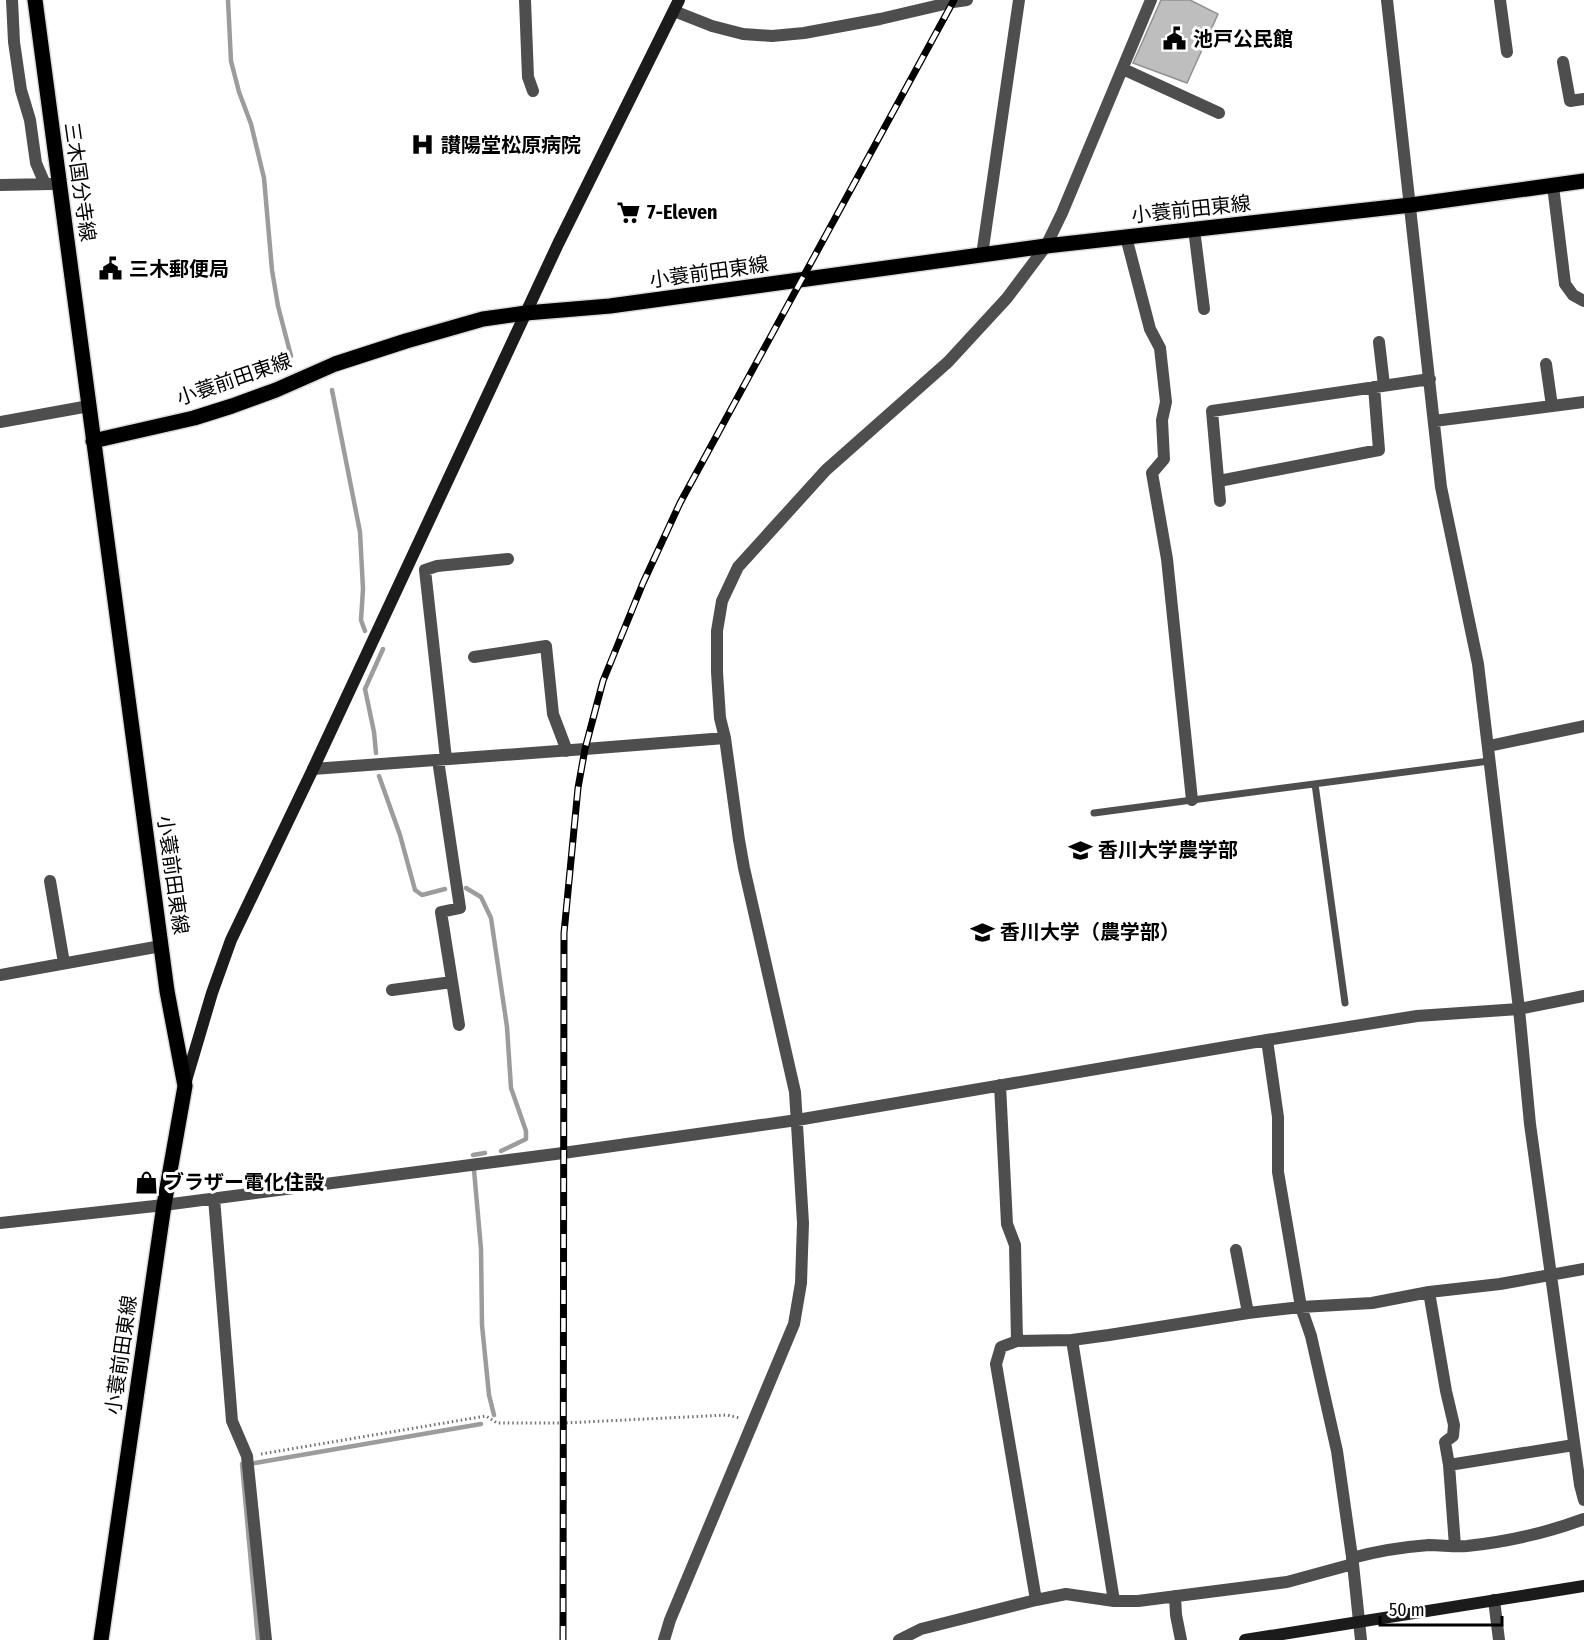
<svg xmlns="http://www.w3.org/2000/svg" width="1584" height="1640" viewBox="0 0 1584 1640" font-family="'Fira Sans Condensed','Noto Sans JP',sans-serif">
	<rect width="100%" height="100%" fill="#fff"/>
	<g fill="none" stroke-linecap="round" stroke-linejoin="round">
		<path stroke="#9c9c9c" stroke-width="4.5" d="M228,0L231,61L239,92L251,124L264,178L272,270L278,306L291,356
			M332,390L360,532L363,589L361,620L365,631
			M376,753L374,732L365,689L383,649
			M379,776L400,835L415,890L422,895L445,889
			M466,888L481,897L491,918L507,1027L511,1088L526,1131V1139L501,1151
			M473,1155L485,1153
			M474,1170L481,1249L482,1325L489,1395L494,1415
			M255,1463L481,1424
			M242,1464L258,1640"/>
	</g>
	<path fill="#bebebe" stroke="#929292" stroke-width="1.5" d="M1161,0H1190L1218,14L1187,83L1133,63Z"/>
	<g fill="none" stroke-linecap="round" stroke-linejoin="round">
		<defs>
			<path id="primary" d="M35,0L167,991L185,1086L164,1205L101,1640
				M93,441L194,418L232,406L276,390L335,364L406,341L483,319L526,313L610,306L1046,246L1411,205L1584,181"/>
		</defs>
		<use href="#primary" stroke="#dbdbdb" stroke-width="18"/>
		<path stroke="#707070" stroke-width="3" stroke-dasharray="1.5 3" stroke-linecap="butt" d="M261,1454L486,1416L497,1423H564L727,1415L740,1418"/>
		<path stroke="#4e4e4e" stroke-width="7" d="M1315,784L1345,1003
			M1094,813L1489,761"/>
		<path stroke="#4e4e4e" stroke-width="12" d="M12,0L14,42L21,90L30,120L36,163L45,184
			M525,0L528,77L533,91
			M1387,0L1441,487L1478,664L1519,1009L1530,1124L1580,1485L1584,1500
			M1500,0L1507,52
			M674,11L712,26L743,34L772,36L804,33L880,19L953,2L967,0
			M1563,62L1570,101L1584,99
			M1123,69L1219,113
			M0,185L52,184
			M1553,186L1565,284L1573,295L1584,301
			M1194,229L1204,309
			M1126,237L1150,329L1160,348L1166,402L1162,420L1164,459L1152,473L1167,559L1192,800
			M982,255L1019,0
			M1379,342L1384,385
			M1546,364L1552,406
			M1434,421L1584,402
			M0,422L89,406
			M1219,481L1379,450L1374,387
			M1220,501L1212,411L1430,379
			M474,657L546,646L553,714L567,751
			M1489,746L1584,726
			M446,759L425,570L437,566L508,559
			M438,760L460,908L441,912L459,1025
			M313,769L585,749L725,738
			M50,881L64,963
			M0,975L161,946
			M392,990L452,982
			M1267,1040L1278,1117V1172L1301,1307L1311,1336L1337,1451L1353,1564L1361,1640
			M1000,1085L1007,1224L1015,1245L1017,1341
			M214,1198L232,1421L247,1456L266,1640
			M0,1223L164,1205L563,1153L797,1120L1267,1040L1417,1016L1519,1009L1584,996
			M1236,1250L1248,1313
			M1429,1292L1446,1391L1454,1425L1453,1436L1445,1442L1449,1465L1455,1546
			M1072,1340L1114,1601
			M1449,1465L1574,1445
			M1352,1558C1377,1551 1403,1547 1429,1545C1442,1545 1454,1547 1467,1546C1506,1542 1546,1533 1584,1519
			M1175,1596L1176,1615L1181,1640
			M1036,1600L996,1364L1001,1347L1017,1341L1072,1340L1109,1335L1248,1313L1301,1307L1372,1303L1429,1292L1500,1284L1584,1269
			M1494,1600L1499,1640
			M664,1640L670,1620L794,1324L801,1283L803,1223L795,1092L744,868L739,840L725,738L720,718L717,672V631L722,601L738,567L826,470L948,362L1007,298L1046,246L1062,213L1151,0
			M899,1640L921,1629L1036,1600L1066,1594L1114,1601H1138L1287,1582L1353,1564"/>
		<path stroke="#1b1b1b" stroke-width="12" d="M185,1084L212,993L231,940L313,769L558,244L679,0
			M1245,1640L1584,1586"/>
		<use href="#primary" stroke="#000" stroke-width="15"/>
		<defs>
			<path id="rail" d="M563,1640L564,933L578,788L585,749L603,681L643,583L680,503L954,0"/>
		</defs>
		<use href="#rail" stroke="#000" stroke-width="7"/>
		<use href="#rail" stroke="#fff" stroke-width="4.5" stroke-dasharray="14" stroke-linecap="butt"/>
	</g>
	<defs>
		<symbol id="civic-bare" viewBox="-9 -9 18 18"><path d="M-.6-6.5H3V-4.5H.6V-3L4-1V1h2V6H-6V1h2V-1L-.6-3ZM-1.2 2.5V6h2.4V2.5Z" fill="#000" stroke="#fff" stroke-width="2.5" paint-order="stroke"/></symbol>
		<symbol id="hospital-bare" viewBox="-9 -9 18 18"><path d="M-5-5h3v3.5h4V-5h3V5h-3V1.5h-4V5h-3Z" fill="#000" stroke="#fff" stroke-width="2.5" paint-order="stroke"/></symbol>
		<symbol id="supermarket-bare" viewBox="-9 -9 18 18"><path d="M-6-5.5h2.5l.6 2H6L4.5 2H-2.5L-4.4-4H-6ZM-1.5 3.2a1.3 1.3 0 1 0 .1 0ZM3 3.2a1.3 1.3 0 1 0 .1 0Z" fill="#000" stroke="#fff" stroke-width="2.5" paint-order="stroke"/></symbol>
		<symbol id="university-bare" viewBox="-9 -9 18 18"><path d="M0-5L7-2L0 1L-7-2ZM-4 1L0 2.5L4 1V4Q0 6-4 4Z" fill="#000" stroke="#fff" stroke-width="2.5" paint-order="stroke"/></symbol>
		<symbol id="shop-bare" viewBox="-9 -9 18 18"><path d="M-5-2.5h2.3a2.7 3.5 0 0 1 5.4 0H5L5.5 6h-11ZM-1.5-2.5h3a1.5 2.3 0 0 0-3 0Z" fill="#000" stroke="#fff" stroke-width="2.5" paint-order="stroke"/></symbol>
	</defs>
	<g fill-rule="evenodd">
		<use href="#civic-bare" x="1158" y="22" width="33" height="33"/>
		<use href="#hospital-bare" x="406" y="128" width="33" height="33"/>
		<use href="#supermarket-bare" x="612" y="196" width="33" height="33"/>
		<use href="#civic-bare" x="94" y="252" width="33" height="33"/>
		<use href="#university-bare" x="1064" y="834" width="33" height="33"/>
		<use href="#university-bare" x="966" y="916" width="33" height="33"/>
		<use href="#shop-bare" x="130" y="1166" width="33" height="33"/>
	</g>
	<g text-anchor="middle" stroke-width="6" stroke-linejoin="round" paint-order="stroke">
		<g font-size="20" font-weight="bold" fill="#000" stroke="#fff" text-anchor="start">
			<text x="1193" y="46">池戸公民館</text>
			<text x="441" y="152">讃陽堂松原病院</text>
			<text x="647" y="219">7-Eleven</text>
			<text x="129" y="276">三木郵便局</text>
			<text x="1098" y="857">香川大学農学部</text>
			<text x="1000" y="939">香川大学（農学部）</text>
			<text x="164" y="1189">ブラザー電化住設</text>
		</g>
		<g font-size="20" fill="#000" stroke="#fff">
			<text transform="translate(80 182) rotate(82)" y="7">三木国分寺線</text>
			<text transform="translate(1191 209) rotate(-6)" y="7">小蓑前田東線</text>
			<text transform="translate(709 272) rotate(-8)" y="7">小蓑前田東線</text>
			<text transform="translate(234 379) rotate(-19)" y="7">小蓑前田東線</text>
			<text transform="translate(173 875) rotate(82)" y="7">小蓑前田東線</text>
			<text transform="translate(121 1355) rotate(-82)" y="7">小蓑前田東線</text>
		</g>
	</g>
	<path d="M1380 1616v9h122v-9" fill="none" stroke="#000000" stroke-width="3"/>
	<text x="1389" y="1616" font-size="18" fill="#000000" stroke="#ffffff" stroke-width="4.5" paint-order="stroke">50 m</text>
</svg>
